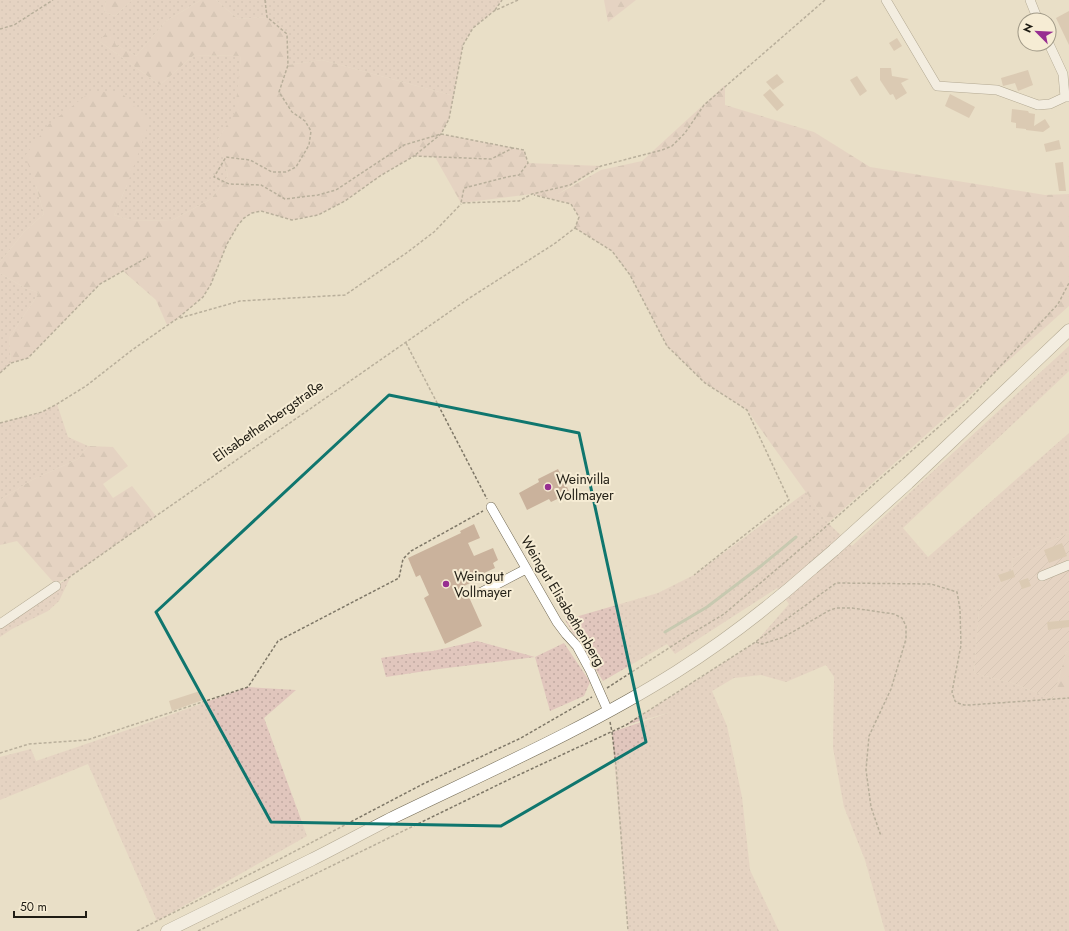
<svg xmlns="http://www.w3.org/2000/svg" width="1069" height="931" viewBox="0 0 1069 931" font-family="Jost,sans-serif">
	<defs>
		<pattern id="grass-dots" width="8" height="8" patternUnits="userSpaceOnUse"><rect width="8" height="8" fill="#e1c6bd"/><path d="M2 2h.1M6 6h.1" fill="none" stroke="#c1aaa2" stroke-width="1.8" stroke-linecap="round"/></pattern>
		<pattern id="forest-firs" width="22" height="20" patternUnits="userSpaceOnUse"><rect width="22" height="20" fill="#e1c6bd"/><path d="M5 1l3.5 6h-7zM16 11l3.5 6h-7z" fill="#c1aaa2"/></pattern>
		<pattern id="garden-furrows" width="10" height="10" patternUnits="userSpaceOnUse"><rect width="10" height="10" fill="#e1c6bd"/><path d="M-1 1l2-2M0 10L10 0M9 11l2-2" fill="none" stroke="#c1aaa2"/></pattern>
	</defs>
	<rect width="100%" height="100%" fill="#e9dfc7"/>
	<path fill="url(#grass-dots)" d="M0,0H106L104,12L115,16L132,0H201L166,21L136,56L116,45L99,41L160,85L194,55L241,56L236,112L218,139L228,176L211,199L171,221L130,220L114,215L127,185L36,186L44,214L24,232L0,262Z
		M216,0H502L494,11L473,28L463,45L454,96L322,60L288,65L267,17L238,19Z
		M0,273L23,287L39,293L9,338L11,363L0,373Z
		M1069,346V371L903,528L928,557L1069,433V533L1012,559L1013,570L1001,582L979,610L974,673L1012,683L1053,699L1069,698V931H885L865,860L844,807L833,748L834,677L826,665L786,682L761,675L734,678L712,691L727,726L742,797L750,870L779,931H628L612,732L671,712L626,725L756,642L789,604L777,588L675,654L667,644L603,681L565,620L658,593L694,575L806,492L828,523L852,546Z
		M57,404L68,437L88,446L78,459L32,480L0,500V423L42,412Z
		M71,576L59,601L48,611L12,629L0,637V624Z
		M477,641L535,657L564,643L590,682L584,696L550,711L535,657L439,669L386,677L381,658L413,653L433,651Z
		M248,687L296,690L264,718L307,836L157,921L88,764L0,800V757L31,749L36,761L142,725Z"/>
	<path fill="url(#forest-firs)" d="M106,0H132L115,16L104,12Z
		M201,0H216L238,19L267,17L287,34L288,65L322,60L454,96L449,119L441,134L524,150L528,163L601,166L558,194L601,170L642,161L725,85V105L814,132L870,167L1045,195L1069,194V306L828,523L747,410L705,383L667,346L630,275L612,251L575,228L579,217L571,204L532,194L461,203L435,157L414,156L380,176L345,201L318,215L292,220L261,211L252,213L244,218L238,225L227,244L211,284L203,297L178,318L167,325L156,300L123,271L100,284L28,358L11,363L9,338L39,293L23,287L0,273V262L24,232L44,214L36,186L25,156L49,124L92,91L122,93L149,123L127,185L114,215L130,220L171,221L211,199L228,176L218,139L235,112L241,56L194,55L160,85L99,41L109,30L116,45L136,56L166,21Z
		M604,0H636L608,22Z
		M88,446L113,447L128,466L103,484L113,498L132,486L156,516L71,576L55,584L17,541L0,545V500L32,480L78,459Z
		M1069,651V698L1053,699L1066,652Z"/>
	<path fill="url(#garden-furrows)" d="M1069,533V651L1066,652L1053,699L1012,683L974,673L979,610L1001,582L998,575L1013,570L1012,559Z"/>
	<g fill="none" stroke-linecap="round" stroke-linejoin="round">
		<path stroke="#9daf94" stroke-width="3" d="M665,632L707,607L761,566L796,537"/>
	</g>
	<path fill="#cab29c" d="M1069,11V45L1056,18Z
		M897,38L902,46L894,51L889,43Z
		M880,68H891L892,76L909,79L901,83L907,93L896,100L893,94L890,95L880,80Z
		M1028,70L1033,85L1018,91L1015,83L1003,86L1001,78Z
		M777,74L784,82L773,90L766,82Z
		M857,76L867,91L860,96L850,80Z
		M770,89L784,105L777,111L763,95Z
		M950,94L975,107L969,118L945,106Z
		M1012,109L1028,111L1029,113L1035,114L1034,126L1045,119L1050,127L1043,132L1026,130V129L1016,128V123L1011,122Z
		M1059,140L1061,149L1046,152L1044,144Z
		M1063,162L1066,191H1059L1055,163Z
		M558,469L570,493L551,502L549,499L527,510L519,493L539,482L538,479Z
		M474,524L480,538L468,543L474,556L493,548L498,560L493,563L495,568L473,578L474,581L464,586L482,626L445,644L424,598L429,595L420,575L416,577L408,558L461,533L460,531Z
		M1062,543L1067,556L1049,563L1044,550Z
		M1013,570L1015,577L1001,582L998,575Z
		M1028,578L1031,586L1022,589L1019,581Z
		M1069,620V627L1048,630L1047,622Z
		M200,691L203,700L172,711L169,701Z"/>
	<g fill="none" stroke-linecap="round" stroke-linejoin="round">
		<defs>
			<path id="minor" d="M886,0L937,86L997,90L1038,105L1050,104L1065,97H1069
				M1030,0L1038,20
				M1049,44L1063,74L1065,97
				M491,507L557,622L566,634L577,646L590,670L608,711
				M1042,576L1069,565
				M478,594L526,569
				M0,624L56,586"/>
			<path id="major" d="M834,550L908,483L1069,330
				M167,931C215,907 263,884 311,860C339,846 366,831 394,817C489,771 587,728 676,672C725,641 770,606 813,568"/>
		</defs>
		<use href="#minor" stroke="#706853" stroke-width="10"/>
		<use href="#major" stroke="#706853" stroke-width="13"/>
		<path stroke="#7e7767" stroke-width="1.5" stroke-dasharray="3 2" stroke-linecap="butt" d="M265,0L267,17L287,34L288,65L279,92L292,112L305,121L311,131L309,145L296,167L286,172H272L250,160L226,157L214,177L229,184L261,185L285,199L318,195L336,190L404,145L441,134L513,148
			M518,0L494,11L473,28L463,45L449,119L441,134L414,156L491,159L513,148L524,150L528,163L519,175L507,177L464,188L461,203L519,201L532,194L570,185L601,166L662,150L672,146L685,133L704,105L825,0
			M495,10L502,0
			M0,29L14,25L53,0
			M1049,29L1051,34
			M575,228L612,251L630,275L667,346L705,383L747,410L789,500L694,575
			M180,318L240,301L345,295L405,254L434,232L461,204
			M406,343L487,499
			M0,373L11,363L28,358L100,284L148,257
			M0,423L42,412L57,404L86,386L132,350L178,318L203,297L211,284L227,244L238,225L244,218L252,213L261,211L292,220L318,215L345,201L380,176L414,156
			M64,581L156,516L468,299L554,244L575,228L579,217L571,204L534,195
			M756,642L762,644L784,637L828,611L836,608H852L894,614L902,618L906,626V639L891,689L869,736L866,770L871,807L881,836
			M607,688L686,637L724,614L805,545L967,402L1058,304L1069,283
			M610,722L612,732L616,766L628,931
			M0,753L29,744L87,740L248,687L278,641L399,578L403,559L411,551L483,511
			M137,931L280,859L423,784L521,738L592,697
			M198,931L512,778L626,725L754,643L836,583L931,584L957,592L960,609L961,645L952,692L955,701L958,703L964,705H969L1069,698"/>
		<use href="#minor" stroke="#fff" stroke-width="9"/>
		<use href="#major" stroke="#fff" stroke-width="12"/>
		<defs>
			<path id="major-bridge" d="M813,568L834,550"/>
		</defs>
		<use href="#major-bridge" stroke="#706853" stroke-width="13" stroke-linecap="butt"/>
		<use href="#major-bridge" stroke="#fff" stroke-width="12"/>
	</g>
	<path d="M0 0H1069V931H0ZM389,395L579,433L646,742L501,826L271,822L156,612Z" fill="#e9dfc7" fill-opacity=".55" fill-rule="evenodd"/>
	<path fill="none" stroke="#0f766e" stroke-width="3" stroke-linejoin="round" d="M389,395L579,433L646,742L501,826L271,822L156,612Z"/>
	<g fill="#972e91" stroke="#f6ecd4" stroke-width="1.5">
		<circle cx="548" cy="487" r="4"/>
		<circle cx="446" cy="584" r="4"/>
	</g>
	<g text-anchor="middle" stroke-width="4" stroke-linejoin="round" paint-order="stroke">
		<g font-size="14" fill="#1f1c13" stroke="#f6ecd4">
			<text transform="translate(268 421) rotate(-35)" y="5">Elisabethenbergstraße</text>
			<text transform="translate(563 601) rotate(59)" y="5">Weingut Elisabethenberg</text>
		</g>
		<g font-size="14" fill="#1f1c13" stroke="#f6ecd4" text-anchor="start">
			<text x="556" y="484">Weinvilla<tspan x="556" dy="16">Vollmayer</tspan></text>
			<text x="454" y="581">Weingut<tspan x="454" dy="16">Vollmayer</tspan></text>
		</g>
	</g>
	<g transform="translate(1037 32) rotate(294)"><circle r="19" fill="#f6ecd4" stroke="#a09987"/>
	<path d="M0-3L7 15L0 10L-7 15Z" fill="#972e91"/>
	<text y="-6" font-size="11" font-weight="bold" text-anchor="middle" fill="#1f1c13">N</text>
	</g>
	<path d="M14 911v6h72v-6" fill="none" stroke="#1f1c13" stroke-width="2"/>
	<text x="20" y="911" font-size="12" fill="#1f1c13" stroke="#f6ecd4" stroke-width="3" paint-order="stroke">50 m</text>
</svg>
